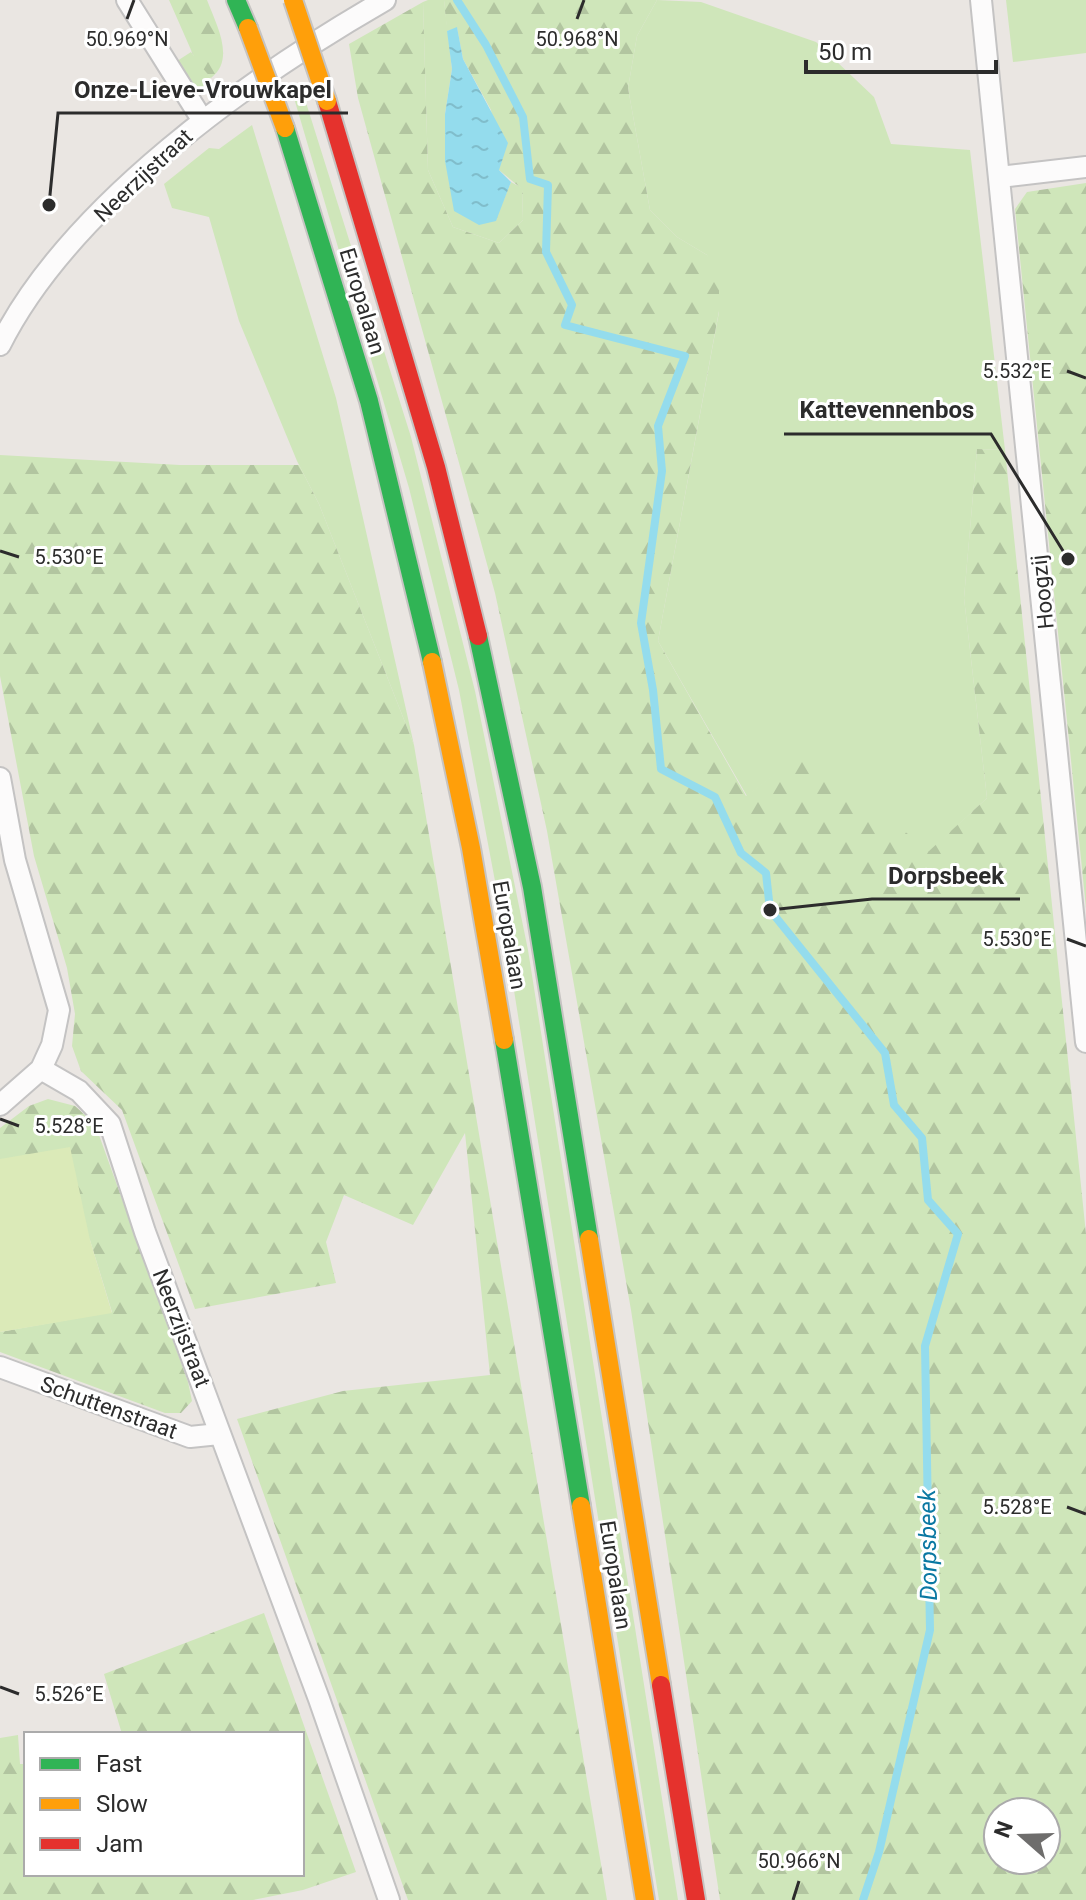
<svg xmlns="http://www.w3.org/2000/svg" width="1086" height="1900" viewBox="0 0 1086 1900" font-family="Roboto,sans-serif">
	<defs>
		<pattern id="forest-firs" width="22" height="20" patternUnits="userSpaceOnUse" patternTransform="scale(2)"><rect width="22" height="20" fill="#cfe6ba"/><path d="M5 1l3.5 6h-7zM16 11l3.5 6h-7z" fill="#b2c5a0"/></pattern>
		<pattern id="water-ripples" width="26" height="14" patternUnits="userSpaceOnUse" patternTransform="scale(2)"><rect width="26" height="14" fill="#94dced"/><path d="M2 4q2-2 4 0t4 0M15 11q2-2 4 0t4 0" fill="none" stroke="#80bdcb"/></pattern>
	</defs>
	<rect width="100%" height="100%" fill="#eae6e2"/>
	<path fill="#cfe6ba" d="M428,0H444L452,69L445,114L495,221L511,182L522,188L523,220L499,243L453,227L428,170L423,2Z
		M657,0L701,2L816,42L874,97L891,144L970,150L1005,450L977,449L964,598L987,798L929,852L805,752L747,796L658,641L719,312L707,255L677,237L650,210L628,88L637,36Z
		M1006,0H1086V53L1013,62Z
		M191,52L211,78L204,93L189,84L174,63Z
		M303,93L411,437L475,691L528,950L678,1900H659L505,934L459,690L409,488L294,98Z
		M252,125L336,398L414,745L319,504L297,461L239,321L209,217L172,208L164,184L209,148L219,149Z"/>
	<path fill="url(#forest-firs)" fill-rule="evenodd" d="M169,0H207C216,24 236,59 211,78L195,59Z
		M444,0H657L637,36L628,88L650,210L677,237L707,255L719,276V311L658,641L746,796L805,751L929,851L987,798L964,598L977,449L1005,450L1086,1234V1900H720L631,1310L547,831L495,593L358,98L349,44L423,2L428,170L453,227L499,243L523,220L522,189L499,170L491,110L463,59L457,28L447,31ZM998,1812H1046V1860H998Z
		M1086,183V908L1015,209L1027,192Z
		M0,455L180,465H299L319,504L414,745L607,1900H408L237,1419L343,1391L490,1375L465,1133L413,1225L344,1195L326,1242L336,1283L195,1309L122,1110L81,1071L72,1046L75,1014L67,968L34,856L0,676Z
		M48,1099L75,1106L95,1124L188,1382L192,1401L181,1413H165L0,1352V1332L112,1312L90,1240L0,1159V1128L29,1106Z
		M264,1613L356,1872L303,1890L253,1900H0V1738L18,1735L20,1764H26V1874H302V1734H122L104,1674Z"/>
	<path fill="#dbeab8" d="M70,1147L90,1240L112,1313L0,1332V1159Z"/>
	<path fill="url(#water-ripples)" d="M457,27L463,59L508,143L499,170L511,182L496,221L479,225L454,211L445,161V114L452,69L447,31Z"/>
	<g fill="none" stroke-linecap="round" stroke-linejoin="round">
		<path stroke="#94dced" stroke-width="8" d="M457,0L486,45L523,117L530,179L548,185L546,252L572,305L565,325L685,356L658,426L662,471L641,623L653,690L661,769L715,797L741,853L766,873L770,910L885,1053L894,1105L922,1138L928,1200L958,1234L925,1346L930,1630L879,1852L863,1900"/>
		<defs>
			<path id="street" d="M127,0L203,121
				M981,0L1086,1042
				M1000,177L1086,167
				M0,345C70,205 251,77 385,0
				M0,778L15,860L59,1010L52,1045L41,1069L0,1105
				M41,1069L79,1091L110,1124L145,1232L319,1699L389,1900
				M0,1367L190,1437L219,1434"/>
			<path id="fast" d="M236,0L248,28
				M285,128L369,401L432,662
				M478,636L532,887L589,1239
				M504,1040L581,1506"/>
			<path id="slow" d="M432,662L471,848L504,1040
				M589,1239L661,1685
				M581,1506L645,1900"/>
			<path id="jam" d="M327,101L436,467L478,636
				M661,1685L696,1900"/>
		</defs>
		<use href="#street" stroke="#c4c3c3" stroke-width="24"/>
		<use href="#fast" stroke="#c6c4c2" stroke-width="22"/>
		<use href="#slow" stroke="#c6c4c2" stroke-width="22"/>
		<use href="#jam" stroke="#c6c4c2" stroke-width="22"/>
		<use href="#street" stroke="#fcfbfb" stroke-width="20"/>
		<use href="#fast" stroke="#30b455" stroke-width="18"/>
		<use href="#slow" stroke="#ff9f0a" stroke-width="18"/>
		<use href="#jam" stroke="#e5322d" stroke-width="18"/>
		<defs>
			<path id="slow-bridge" d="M293,0L327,101
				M248,28L285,128"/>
		</defs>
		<use href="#slow-bridge" stroke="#c6c4c2" stroke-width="22" stroke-linecap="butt"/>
		<use href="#slow-bridge" stroke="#ff9f0a" stroke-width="18"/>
	</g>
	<path fill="none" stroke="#2c2c2c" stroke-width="3" d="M127,19L134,0M577,19L584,0M1067,371L1086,378M0,551L19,557M1067,939L1086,946M0,1119L19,1126M1067,1507L1086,1514M0,1687L19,1694M793,1900L799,1881"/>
	<g text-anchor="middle" stroke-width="6" stroke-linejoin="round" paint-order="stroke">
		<g font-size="22" fill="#2c2c2c" stroke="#fff">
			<text transform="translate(143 175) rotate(-43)" y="8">Neerzijstraat</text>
			<text transform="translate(363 301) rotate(73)" y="8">Europalaan</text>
			<text transform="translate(1042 592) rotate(-96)" y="8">Hoogzij</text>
			<text transform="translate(510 935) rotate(80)" y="8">Europalaan</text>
			<text transform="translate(182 1328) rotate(69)" y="8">Neerzijstraat</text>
			<text transform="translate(109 1407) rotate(20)" y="8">Schuttenstraat</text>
			<text transform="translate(616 1575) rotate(81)" y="8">Europalaan</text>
		</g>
		<g font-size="24" font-style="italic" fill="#0a78a2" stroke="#fff">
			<text transform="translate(928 1545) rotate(-91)" y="8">Dorpsbeek</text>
		</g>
	</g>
	<g font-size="20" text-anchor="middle" fill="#2c2c2c" stroke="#fff" stroke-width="6" stroke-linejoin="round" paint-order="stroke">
		<text x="127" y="46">50.969°N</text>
		<text x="577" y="46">50.968°N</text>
		<text x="1017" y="378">5.532°E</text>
		<text x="69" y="564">5.530°E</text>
		<text x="1017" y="946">5.530°E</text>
		<text x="69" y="1133">5.528°E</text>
		<text x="1017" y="1514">5.528°E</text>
		<text x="69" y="1701">5.526°E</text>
		<text x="799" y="1868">50.966°N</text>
	</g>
	<path fill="none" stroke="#2c2c2c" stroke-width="3" d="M49 205L58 113H348M1068 559L991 434H784M770 910L872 899H1020"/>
	<g fill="#2c2c2c" stroke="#fff" stroke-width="3">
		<circle cx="49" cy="205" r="8"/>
		<circle cx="1068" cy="559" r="8"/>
		<circle cx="770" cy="910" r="8"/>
	</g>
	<g font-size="24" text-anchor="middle" font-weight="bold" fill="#2c2c2c" stroke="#fff" stroke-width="6" stroke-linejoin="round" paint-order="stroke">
		<text x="203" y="98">Onze-Lieve-Vrouwkapel</text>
		<text x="887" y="418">Kattevennenbos</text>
		<text x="946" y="884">Dorpsbeek</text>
	</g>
	<rect x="24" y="1732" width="280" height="144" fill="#ffffff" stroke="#ababab" stroke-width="2"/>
	<rect x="40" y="1758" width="40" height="12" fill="#30b455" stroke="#ababab" stroke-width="2"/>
	<text x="96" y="1772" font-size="24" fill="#2c2c2c">Fast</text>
	<rect x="40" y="1798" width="40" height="12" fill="#ff9f0a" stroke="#ababab" stroke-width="2"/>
	<text x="96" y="1812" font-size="24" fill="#2c2c2c">Slow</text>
	<rect x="40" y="1838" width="40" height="12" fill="#e5322d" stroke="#ababab" stroke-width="2"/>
	<text x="96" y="1852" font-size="24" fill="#2c2c2c">Jam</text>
	<g transform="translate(1022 1836) rotate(290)"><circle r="38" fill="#ffffff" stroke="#ababab" stroke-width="2"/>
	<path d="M0-6L14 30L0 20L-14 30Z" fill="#6e6d6c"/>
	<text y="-12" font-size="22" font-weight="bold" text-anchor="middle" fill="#2c2c2c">N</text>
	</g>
	<path d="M806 60v12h190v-12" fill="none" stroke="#2c2c2c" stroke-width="4"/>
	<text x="818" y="60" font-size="24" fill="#2c2c2c" stroke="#ffffff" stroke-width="6" paint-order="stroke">50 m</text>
</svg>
